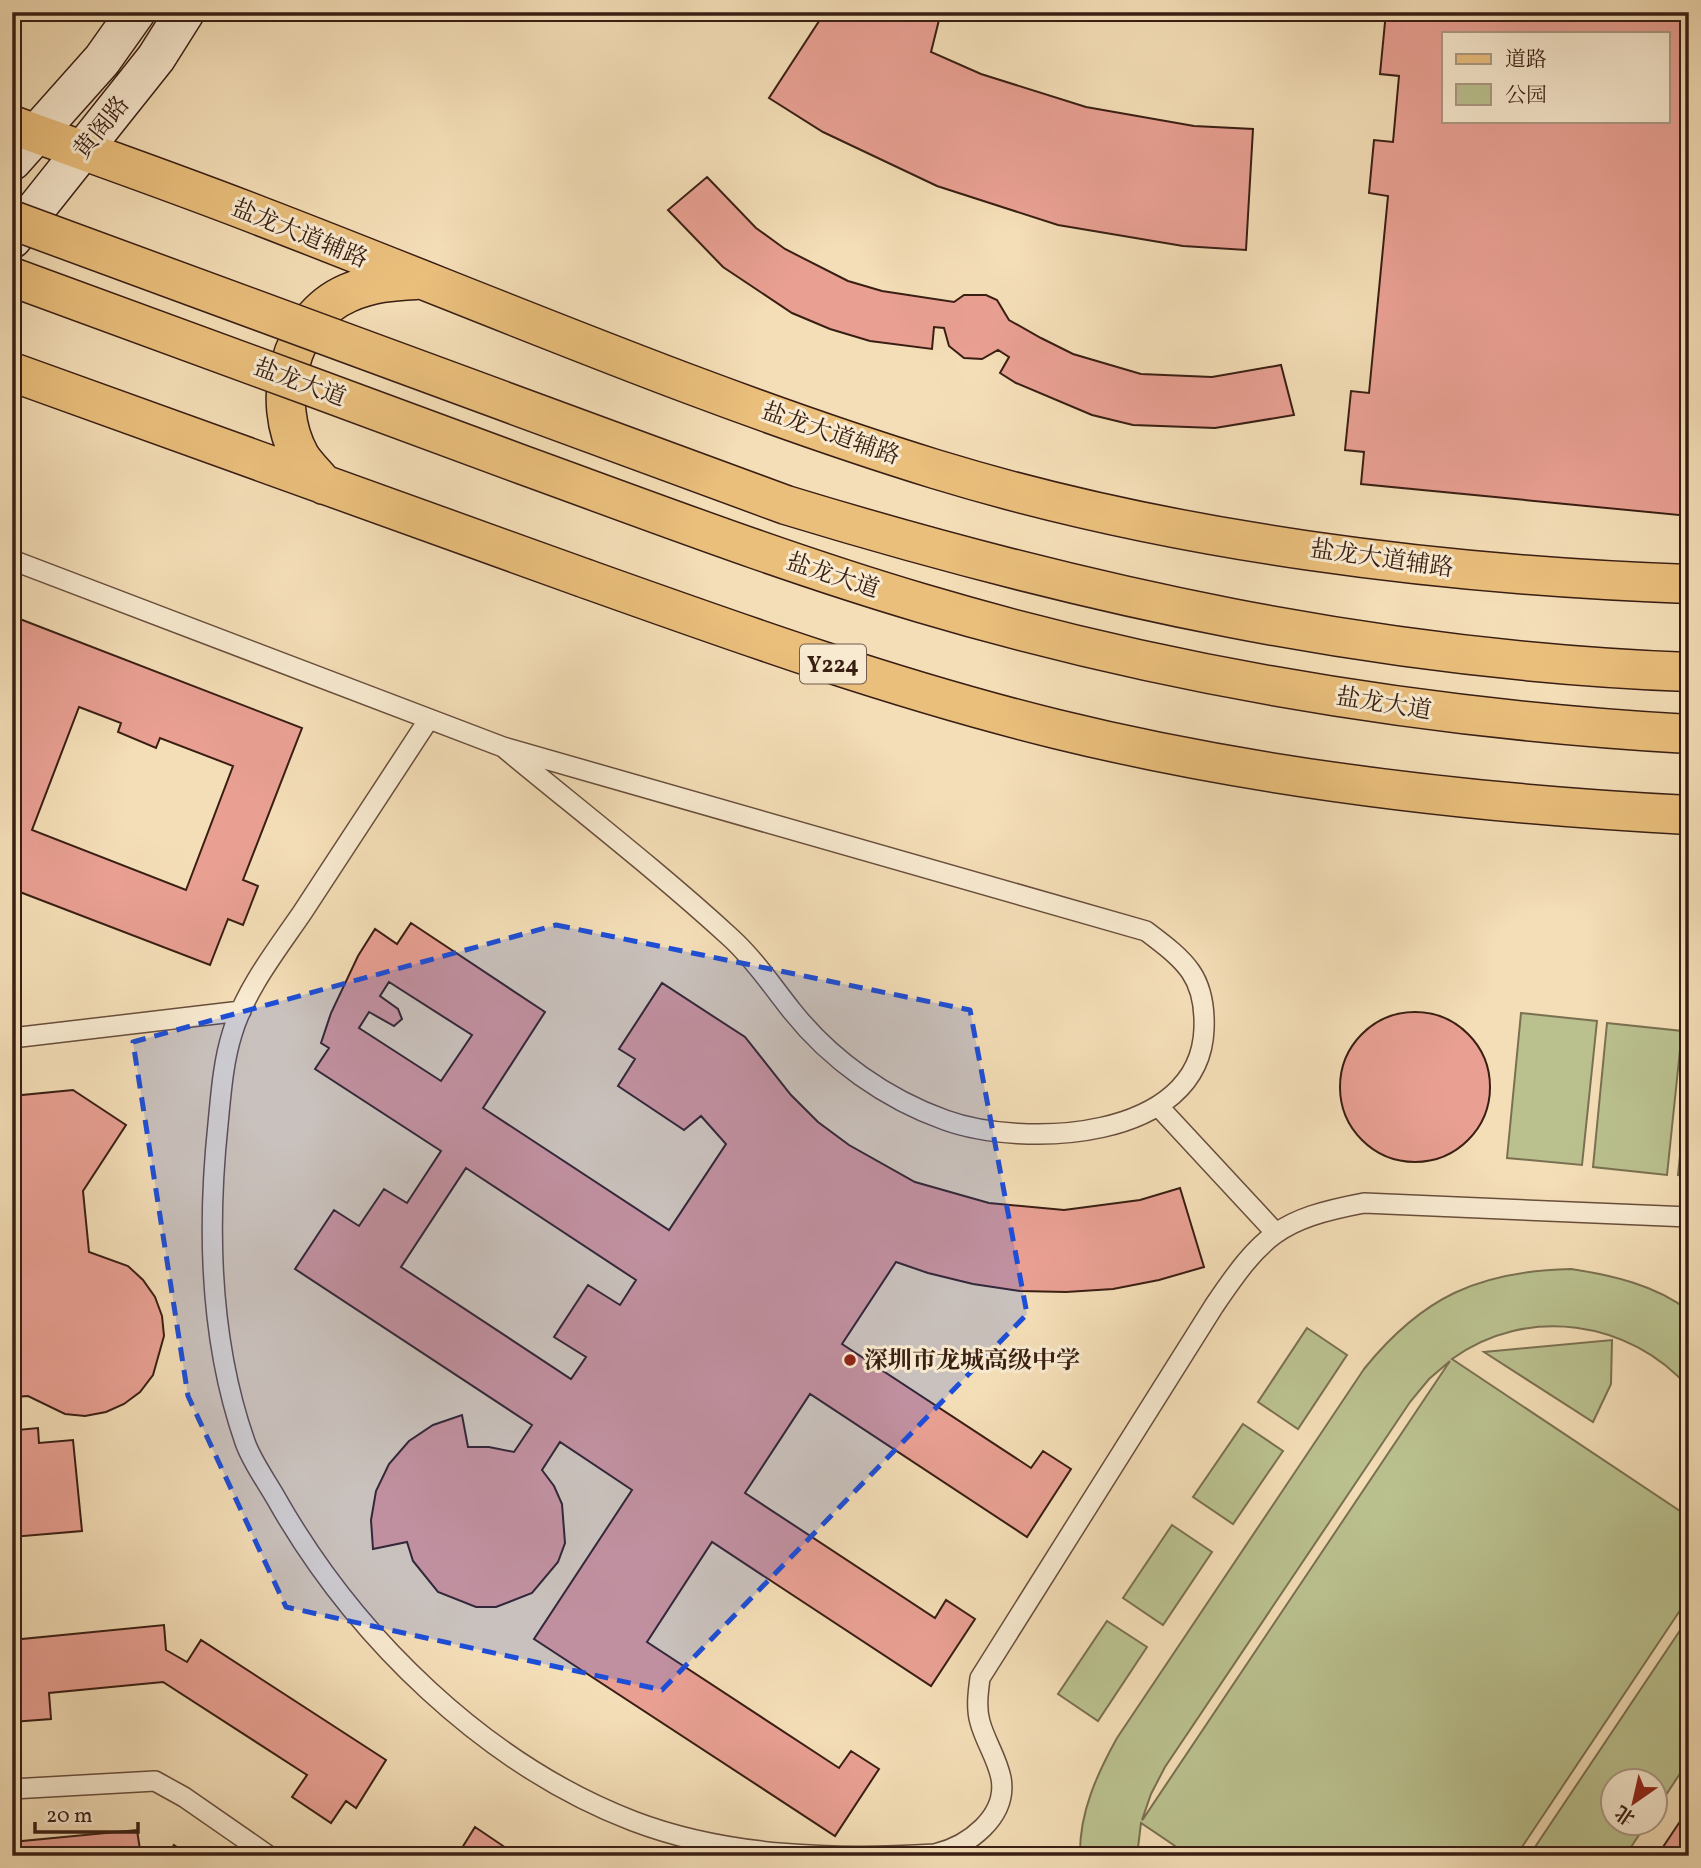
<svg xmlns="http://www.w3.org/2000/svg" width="1701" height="1868" viewBox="0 0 1701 1868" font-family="Vollkorn,'Noto Serif SC',serif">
	<rect width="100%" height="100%" fill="#f4deb7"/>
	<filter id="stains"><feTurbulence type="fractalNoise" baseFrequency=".00286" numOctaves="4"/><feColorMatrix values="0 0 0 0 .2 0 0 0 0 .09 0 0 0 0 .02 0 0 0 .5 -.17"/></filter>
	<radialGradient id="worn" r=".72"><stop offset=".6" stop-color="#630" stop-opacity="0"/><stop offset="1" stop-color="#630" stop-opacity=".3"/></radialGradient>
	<path fill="#bac18f" stroke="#7a7051" stroke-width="2" fill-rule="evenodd" d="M1521,1013L1597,1021L1582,1165L1507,1158Z
		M1607,1023L1682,1031L1667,1175L1593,1167Z
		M1689,1070V1176L1678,1175Z
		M1571,1269C1611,1275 1656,1285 1689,1311V1388C1630,1320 1526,1305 1452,1359L1689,1517V1597L1516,1856H1190L1141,1823L1137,1856H1080C1079,1813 1097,1774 1117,1738L1364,1369C1422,1297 1479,1271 1571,1269ZM1450,1361L1143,1819L1142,1820L1151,1794L1165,1767L1410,1402L1429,1379Z
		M1307,1328L1347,1355L1298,1429L1258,1402Z
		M1612,1340L1611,1384L1593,1422L1484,1352Z
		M1243,1424L1283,1451L1233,1524L1193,1497Z
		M1172,1525L1212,1552L1163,1625L1123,1598Z
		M1689,1617V1760L1656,1810V1780H1614V1822L1647,1823L1625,1856H1529Z
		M1107,1621L1147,1647L1098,1721L1058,1694Z"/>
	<path fill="#e9a093" stroke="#391e13" stroke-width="2" fill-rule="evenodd" d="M825,12H941L931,52L981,74L1086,107L1194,126L1253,129L1246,250L1183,246L1058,225L937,186L823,132L769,98Z
		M1386,12H1689V516L1361,484L1364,452L1345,450L1351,391L1369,393L1388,196L1369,193L1374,140L1393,142L1399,76L1380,74ZM1444,33H1668V121H1444Z
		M707,177L756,228L785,249L848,281L882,291L954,302L964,295H986L997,300L1009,320L1041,338L1073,354L1141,374L1212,377L1281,365L1294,415L1215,428L1133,425L1092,415L1016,383L1000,373L1009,357L998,350L982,359L964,358L949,346L944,328L934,327L932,349L870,341L830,329L792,313L723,267L668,210Z
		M12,616L302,728L243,880L258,886L243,925L228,919L210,965L12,889ZM79,707L121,723L118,732L156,748L160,738L233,766L186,890L32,830Z
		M411,923L545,1012L483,1108L669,1230L726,1144L701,1116L684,1130L618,1086L635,1059L619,1049L662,983L745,1037L791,1095L818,1122L849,1145L915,1182L989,1203L1064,1210L1140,1200L1180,1188L1204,1267L1159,1280L1113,1289L1066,1292L1020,1291L973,1284L928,1273L896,1262L842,1344L1031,1468L1043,1451L1071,1469L1027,1537L810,1394L745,1493L935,1618L946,1600L975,1619L931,1686L712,1542L647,1642L839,1768L851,1751L879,1769L835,1836L534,1639L632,1490L560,1442L542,1470L554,1486L562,1504L565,1543L558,1562L532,1593L496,1607H476L438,1592L413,1561L407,1542L373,1549L371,1520L376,1491L389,1464L409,1441L433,1425L462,1415L468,1447H489L514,1452L532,1425L295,1269L334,1210L359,1226L384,1189L407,1203L441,1151L315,1069L329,1048L321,1043L331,1013L358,956L375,929L397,944ZM389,982L472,1035L441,1081L359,1028L369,1012L394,1026L402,1019L398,1009L380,996ZM466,1168L636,1280L620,1305L588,1285L554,1337L586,1357L571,1379L401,1267Z
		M1340 1087a75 75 0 1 1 150 0a75 75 0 1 1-150 0Z
		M73,1090L126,1125L83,1191L89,1252L128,1266L143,1280L155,1297L162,1316L164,1336L153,1375L140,1392L124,1404L106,1412L85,1416L65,1414L28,1396L14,1397L18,1430L38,1428L39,1443L73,1440L82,1531L12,1537V1096Z
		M164,1625L166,1650L187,1662L201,1640L386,1760L356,1808L346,1801L331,1823L292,1797L307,1775L163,1682L49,1693L51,1719L12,1722V1640Z
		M1689,1808V1856H1657Z
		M475,1827L518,1856H457Z
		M137,1830L141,1856H12V1842Z
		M174,1845L191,1856H167Z"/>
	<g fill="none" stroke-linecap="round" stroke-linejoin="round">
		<defs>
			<path id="lane" d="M12,560L503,747L1146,931C1186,961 1206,977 1204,1029C1200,1142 1022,1148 945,1120C886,1099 831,1060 792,1011C772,986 755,960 731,938C658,871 579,810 503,747
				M429,719C387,784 344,848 302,913C276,951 245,990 232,1034C223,1063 221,1094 218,1124C207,1229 210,1342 245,1442C252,1462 267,1482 277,1500C355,1637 485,1764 633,1821C727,1857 836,1860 935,1854C968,1846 1008,1817 1001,1778C997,1758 985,1741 980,1722C976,1708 978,1693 980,1678L1214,1306C1262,1235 1279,1219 1364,1203L1689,1217
				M12,1038L241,1011
				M1159,1107L1275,1232
				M12,1789L155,1781L184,1797L269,1856"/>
			<path id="secondary" d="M12,161L102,60L136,12
				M12,239L156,58L185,12"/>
			<path id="primary" d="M12,125C95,155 178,184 260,216C484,302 705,398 935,469C1173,542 1440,575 1689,584
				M12,372C202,439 391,509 581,577C738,633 894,689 1056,729C1263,780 1476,804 1689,815
				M324,485C317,476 306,466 300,456C270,402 288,319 348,293C371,283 392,281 416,280"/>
		</defs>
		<use href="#lane" stroke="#684e3c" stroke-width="22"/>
		<use href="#secondary" stroke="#391e13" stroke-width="41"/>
		<use href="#primary" stroke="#391e13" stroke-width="41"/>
		<use href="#lane" stroke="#f8ead0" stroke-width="19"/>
		<use href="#secondary" stroke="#f8ead0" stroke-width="38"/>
		<use href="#primary" stroke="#eabf7c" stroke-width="38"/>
		<defs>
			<path id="highway-bridge" d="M12,220L786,505C1085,596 1375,660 1689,672
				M12,277C182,339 353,402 523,465C655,513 786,563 921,603C1170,677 1429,719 1689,734"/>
		</defs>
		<use href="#highway-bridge" stroke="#391e13" stroke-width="41" stroke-linecap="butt"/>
		<use href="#highway-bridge" stroke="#eabf7c" stroke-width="38"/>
	</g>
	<path fill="#1d4ed8" fill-opacity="0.2" stroke="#1d4ed8" stroke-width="5" stroke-dasharray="14 9" stroke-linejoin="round" d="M556,925L970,1010L1027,1314L662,1690L286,1607L188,1396L133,1042Z"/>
	<circle fill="#8f2418" stroke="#f8ead0" stroke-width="2.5" cx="850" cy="1360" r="7"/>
	<g text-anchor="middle" stroke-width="6" stroke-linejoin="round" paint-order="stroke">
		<rect fill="#f8ead0" stroke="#725b4c" stroke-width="2" x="800" y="644.5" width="66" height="39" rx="5"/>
		<g font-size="23" font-weight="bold" fill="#391e13">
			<text x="833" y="672">Y224</text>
		</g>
		<g font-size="24" fill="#391e13" stroke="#f8ead0">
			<text transform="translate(101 127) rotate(-51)" y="8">黄阁路</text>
			<text transform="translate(300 233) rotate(22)" y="8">盐龙大道辅路</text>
			<text transform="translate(300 382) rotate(20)" y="8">盐龙大道</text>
			<text transform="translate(831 433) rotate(19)" y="8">盐龙大道辅路</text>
			<text transform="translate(1382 558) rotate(8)" y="8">盐龙大道辅路</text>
			<text transform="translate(833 575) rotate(18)" y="8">盐龙大道</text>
			<text transform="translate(1384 703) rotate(9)" y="8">盐龙大道</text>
		</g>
		<g font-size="24" font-weight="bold" fill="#391e13" stroke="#f8ead0" text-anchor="start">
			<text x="864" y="1368">深圳市龙城高级中学</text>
		</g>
	</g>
	<rect width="1701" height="1868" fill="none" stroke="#f4deb7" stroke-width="42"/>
	<rect x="14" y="14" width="1673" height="1840" fill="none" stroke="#391e13" stroke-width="3.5"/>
	<rect x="21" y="21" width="1659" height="1826" fill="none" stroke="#391e13" stroke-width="2"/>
	<rect x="1442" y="32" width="228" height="91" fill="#f8ead0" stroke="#ac9884" stroke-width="2"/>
	<rect x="1456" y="54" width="35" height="10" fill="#eabf7c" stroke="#ac9884" stroke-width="2"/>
	<text x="1505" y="66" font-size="21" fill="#391e13">道路</text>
	<rect x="1456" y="84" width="35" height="21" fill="#bac18f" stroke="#ac9884" stroke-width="2"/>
	<text x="1505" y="102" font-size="21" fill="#391e13">公园</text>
	<g transform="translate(1634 1802) rotate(214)"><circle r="33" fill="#f8ead0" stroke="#ac9884" stroke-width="2"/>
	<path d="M0-5L12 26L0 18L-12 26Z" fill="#8f2418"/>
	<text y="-10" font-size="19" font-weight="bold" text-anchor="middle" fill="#391e13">北</text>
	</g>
	<path d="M35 1822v10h103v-10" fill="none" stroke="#391e13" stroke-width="3.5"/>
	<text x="46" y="1822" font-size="21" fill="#391e13" stroke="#f8ead0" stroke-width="5" paint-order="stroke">20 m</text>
	<rect width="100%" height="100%" filter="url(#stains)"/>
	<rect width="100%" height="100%" fill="url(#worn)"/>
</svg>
